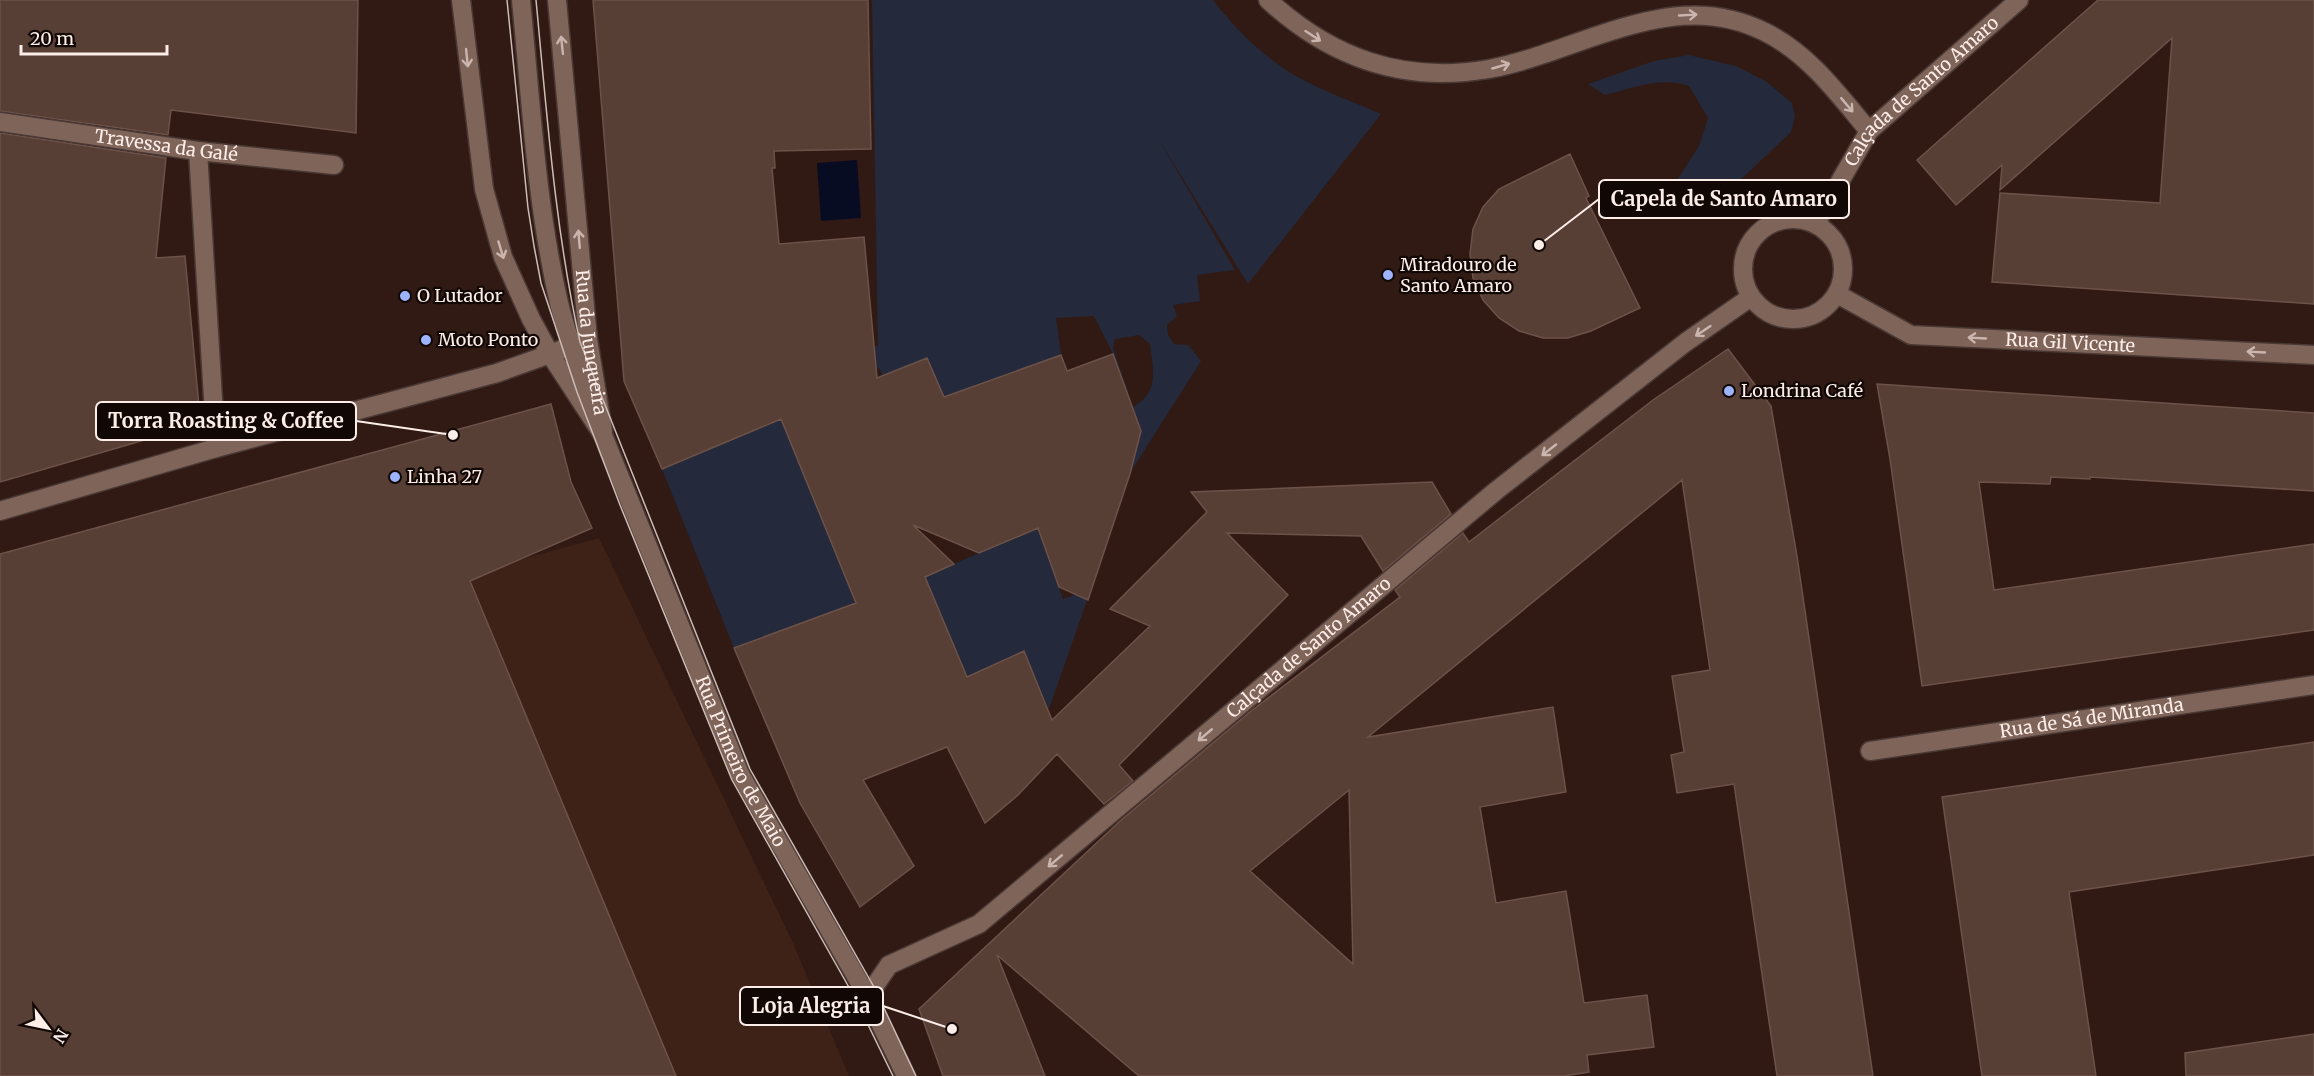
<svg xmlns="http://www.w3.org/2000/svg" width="2314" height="1076" viewBox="0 0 2314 1076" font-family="Merriweather,serif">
	<rect width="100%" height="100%" fill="#301a13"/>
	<path fill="#3e2117" d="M599,538L793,943L849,1076H0V703Z"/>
	<path fill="#24293b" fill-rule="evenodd" d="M872,0H1213C1232,25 1254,47 1279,65C1309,87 1348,99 1381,114L1248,284L1159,140L1235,270L1197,275L1200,301L1173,305L1177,316L1167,325L1168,335L1174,344L1188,345L1201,361L1130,473L1141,430L1113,354L1094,316L1056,318L1061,355L1002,376L1082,514L1039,530L1063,599L1091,589L1049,709L1024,652L967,677L938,607L881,572L937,571L1003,543L927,358L883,376L879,368L795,401L724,357L878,346ZM1139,335L1150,344C1153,370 1160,391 1133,407L1113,348L1115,339Z
		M1689,55L1736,66L1767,82L1792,103L1795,117L1791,132L1700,218L1682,197L1675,183L1699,146L1708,118L1689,86C1662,76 1633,88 1605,95L1588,84L1654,61Z
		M781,419L856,603L734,648L662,469Z"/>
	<path fill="#080c23" d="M857,160L861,218L821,221L817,163Z"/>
	<path fill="#583f36" stroke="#6c5249" stroke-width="1.5" fill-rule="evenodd" d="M0,0H358L356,133L171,110L168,135L0,111Z
		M593,0H868L871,149L774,151L775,168H772L779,244L864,237L877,378L927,358L944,397L1061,355L1067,371L1113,354L1141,431L1130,474L1088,600L1059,587L1038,528L979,553L913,525L954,564L925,577L967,677L1024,651L1052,720L1150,626L1110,609L1207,512L1191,492L1432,482L1451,514L1383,571L1361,536L1227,533L1288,595L1119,765L1133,781L1104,804L1057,754L1018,795L985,823L947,747L863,780L914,866L860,907L800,803L734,648L856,603L781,419L662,469L624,381Z
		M2098,0H2314V304L1992,282L2000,193L2160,203L2172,38L2000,190L2002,165L1956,205L1917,160Z
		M0,133L166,158L156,258L185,256L201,428L148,439L0,482Z
		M1570,154L1589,196L1586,198L1640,308L1591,331L1568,338H1543L1519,331L1499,318L1483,300L1473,278L1470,254L1473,229L1483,207L1499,189Z
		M1728,349L1771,406L1797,556L1873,1076H1777L1734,784L1677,793L1671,755L1684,752L1672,676L1710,670L1682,480L1368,737L1553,707L1566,792L1480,807L1496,903L1566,891L1584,1003L1647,995L1654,1047L1587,1055L1589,1072L1564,1076H1139L997,955L1045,1076H943L919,1009L1120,821L1251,711L1400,597L1395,590L1463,533L1469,542L1653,400ZM1349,790L1353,964L1250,871Z
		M1877,384L2314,413V491L2090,477V479L2051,477L2050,484L1979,482L1994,590L2314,544V630L1922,686L1890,459Z
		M551,404L571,482L592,528L470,581L676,1076H0V554Z
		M2314,742V855L2069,892L2096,1076H1982L1942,797Z
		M2314,1034V1076H2186L2185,1053Z"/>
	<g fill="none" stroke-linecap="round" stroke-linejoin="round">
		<defs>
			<path id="lane" d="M521,0C531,101 536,204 559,303C568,340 582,375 595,411"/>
			<g id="street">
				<path d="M1268,0C1331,58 1403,84 1489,69C1527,62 1565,46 1602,34C1656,16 1710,4 1765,32C1809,54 1838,94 1869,131"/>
				<path id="s1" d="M0,122L198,151L334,165"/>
				<path d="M198,151L216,448"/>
				<circle cx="1793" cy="269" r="50"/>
				<path id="s2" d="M1816,223L1869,131L2019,0"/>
				<path id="s3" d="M1837,294L1911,335L2314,355"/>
				<path d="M0,511L216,448L497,373L550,354"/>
				<path id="s4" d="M1870,751L2314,685"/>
				<path id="s5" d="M865,992L874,987L889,965L979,924L1497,490L1686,342L1751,297"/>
			</g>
			<g id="secondary">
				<path id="s6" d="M461,0L484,189L503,257L531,319L550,354L603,435L740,774L865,992L906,1076"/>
				<path id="s7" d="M557,0L588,339L603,431"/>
				<path d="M550,354L588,339"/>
			</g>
		</defs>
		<use href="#lane" stroke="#4a3834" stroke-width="21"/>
		<use href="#street" stroke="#4a3834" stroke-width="21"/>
		<use href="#secondary" stroke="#4a3834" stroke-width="21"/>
		<use href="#lane" stroke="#7f645a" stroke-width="18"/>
		<use href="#street" stroke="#7f645a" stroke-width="18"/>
		<use href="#secondary" stroke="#7f645a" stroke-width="18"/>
		<path stroke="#cdbcb6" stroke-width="1.5" d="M507,0L528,208L534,246L541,283L577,392L620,505L732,780L855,998L893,1076
			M536,0C547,115 555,229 580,342L750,769L874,987L916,1076"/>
	</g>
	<defs><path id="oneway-shaft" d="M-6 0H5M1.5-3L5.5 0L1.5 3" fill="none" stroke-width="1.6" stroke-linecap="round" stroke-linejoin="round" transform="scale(1.5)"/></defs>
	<g stroke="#cbb6af">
		<use href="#oneway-shaft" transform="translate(1688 15) rotate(-3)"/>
		<use href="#oneway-shaft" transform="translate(1313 36) rotate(33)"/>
		<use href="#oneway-shaft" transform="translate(562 45) rotate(-96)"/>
		<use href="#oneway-shaft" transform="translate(467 58) rotate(84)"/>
		<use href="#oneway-shaft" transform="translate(1501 66) rotate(-16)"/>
		<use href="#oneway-shaft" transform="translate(1847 105) rotate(50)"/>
		<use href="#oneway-shaft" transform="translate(579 239) rotate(-95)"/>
		<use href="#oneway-shaft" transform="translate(501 250) rotate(73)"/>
		<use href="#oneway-shaft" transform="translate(1703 331) rotate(146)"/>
		<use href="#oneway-shaft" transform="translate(1977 338) rotate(-177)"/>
		<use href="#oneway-shaft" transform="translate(2256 352) rotate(-177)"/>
		<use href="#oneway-shaft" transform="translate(1549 450) rotate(142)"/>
		<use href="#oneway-shaft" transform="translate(1205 735) rotate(140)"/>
		<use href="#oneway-shaft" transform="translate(1055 861) rotate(140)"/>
	</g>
	<g fill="#9eb3fd" stroke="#110805" stroke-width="2">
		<circle cx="1388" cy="275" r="6"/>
		<circle cx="405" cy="296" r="6"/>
		<circle cx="426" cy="340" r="6"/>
		<circle cx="1729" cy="391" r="6"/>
		<circle cx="395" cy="477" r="6"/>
	</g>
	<g text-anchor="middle" stroke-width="4.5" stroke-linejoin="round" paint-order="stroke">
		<g font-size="18" fill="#fdede8" stroke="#110805">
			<text dy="6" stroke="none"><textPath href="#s2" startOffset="171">Calçada de Santo Amaro</textPath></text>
			<text dy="6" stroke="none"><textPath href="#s1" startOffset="168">Travessa da Galé</textPath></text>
			<text dy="6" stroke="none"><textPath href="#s7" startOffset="344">Rua da Junqueira</textPath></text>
			<text dy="6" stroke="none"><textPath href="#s3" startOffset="244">Rua Gil Vicente</textPath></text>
			<text dy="6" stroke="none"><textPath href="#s5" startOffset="566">Calçada de Santo Amaro</textPath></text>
			<text dy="6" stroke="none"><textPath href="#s4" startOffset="224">Rua de Sá de Miranda</textPath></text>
			<text dy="6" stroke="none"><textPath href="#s6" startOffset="820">Rua Primeiro de Maio</textPath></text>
		</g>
		<g font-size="18" fill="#fdede8" stroke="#110805" text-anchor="start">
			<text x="1400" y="271">Miradouro de<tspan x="1400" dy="21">Santo Amaro</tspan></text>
			<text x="417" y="302">O Lutador</text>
			<text x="438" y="346">Moto Ponto</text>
			<text x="1741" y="397">Londrina Café</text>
			<text x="407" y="483">Linha 27</text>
		</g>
	</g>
	<path fill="none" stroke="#fdede8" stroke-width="2" d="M1539 245L1599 199M453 435L356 421M952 1029L883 1006"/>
	<g fill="#fdede8" stroke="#110805" stroke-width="2">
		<circle cx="1539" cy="245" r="6"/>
		<circle cx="453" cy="435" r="6"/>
		<circle cx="952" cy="1029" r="6"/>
	</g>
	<g fill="#110805" stroke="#fdede8" stroke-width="2">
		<rect x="1599" y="180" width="250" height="38" rx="6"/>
		<rect x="96" y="402" width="260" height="38" rx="6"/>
		<rect x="740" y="987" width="143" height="38" rx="6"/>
	</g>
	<g font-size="20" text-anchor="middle" font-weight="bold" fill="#fdede8">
		<text x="1724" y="206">Capela de Santo Amaro</text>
		<text x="226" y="428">Torra Roasting &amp; Coffee</text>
		<text x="811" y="1013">Loja Alegria</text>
	</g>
	<g transform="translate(48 1028) rotate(122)" stroke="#110805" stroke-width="4.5" paint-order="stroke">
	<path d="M0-4.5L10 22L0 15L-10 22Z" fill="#fdede8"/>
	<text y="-9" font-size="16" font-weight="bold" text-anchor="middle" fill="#fdede8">N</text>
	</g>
	<path d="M21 45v9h146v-9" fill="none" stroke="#fdede8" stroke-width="3"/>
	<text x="30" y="45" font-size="18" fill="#fdede8" stroke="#110805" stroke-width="4.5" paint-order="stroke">20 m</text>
</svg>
